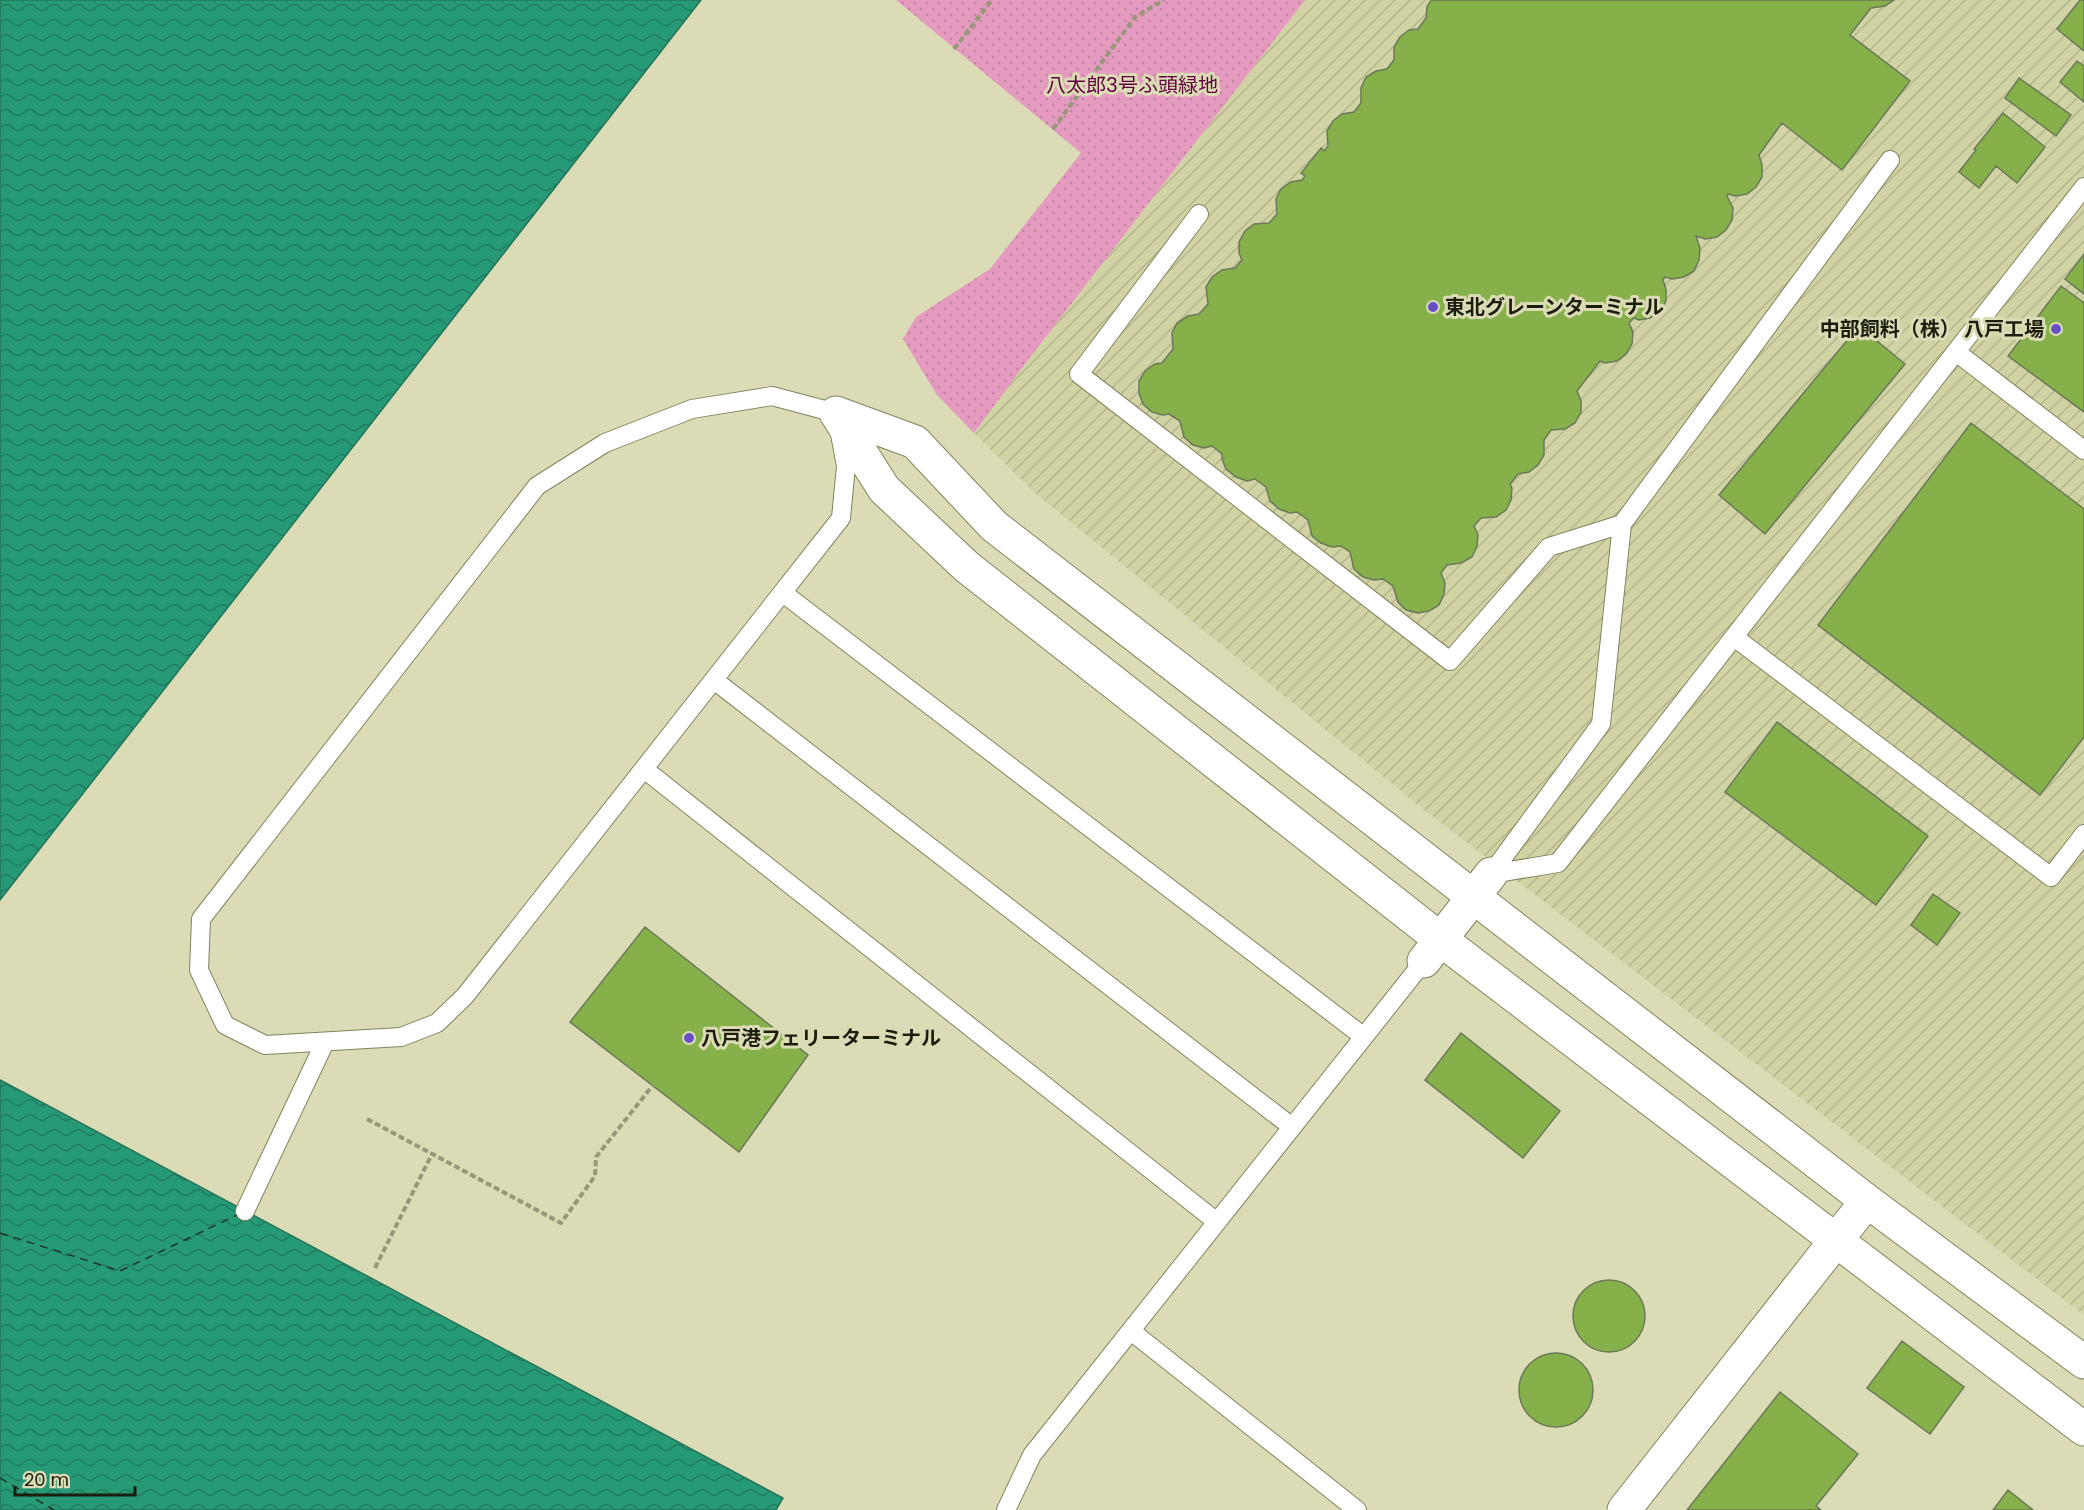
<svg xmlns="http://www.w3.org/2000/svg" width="2084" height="1510" viewBox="0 0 2084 1510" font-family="Poppins,'Noto Sans JP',sans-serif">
	<defs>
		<pattern id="industrial-furrows" width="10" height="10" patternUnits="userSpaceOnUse" patternTransform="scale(1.5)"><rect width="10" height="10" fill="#d2d3a4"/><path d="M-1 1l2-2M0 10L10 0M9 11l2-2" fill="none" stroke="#b4b58c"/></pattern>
		<pattern id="green-dots" width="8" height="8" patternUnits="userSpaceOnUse" patternTransform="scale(1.5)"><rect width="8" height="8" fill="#e49bbf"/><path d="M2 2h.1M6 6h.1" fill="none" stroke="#c385a3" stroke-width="1.8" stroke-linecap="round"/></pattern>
		<pattern id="water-waves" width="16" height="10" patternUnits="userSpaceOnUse" patternTransform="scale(1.5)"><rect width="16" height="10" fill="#269977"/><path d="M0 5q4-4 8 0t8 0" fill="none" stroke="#207c60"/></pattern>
	</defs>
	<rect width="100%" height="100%" fill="#dbdcb5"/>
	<path fill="url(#industrial-furrows)" d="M1305,0H2084V1315L1423,809L1036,494L974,433L1025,364Z"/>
	<path fill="url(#green-dots)" d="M896,0H1305L1025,364L974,433L937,395L903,339L916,317L990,269L1081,153Z"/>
	<path fill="url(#water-waves)" stroke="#237458" stroke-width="1.5" d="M0,0H701L0,900Z
		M0,1080L783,1498L776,1510H0Z"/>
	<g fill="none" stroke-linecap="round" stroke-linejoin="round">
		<path stroke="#1d342c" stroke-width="1.5" stroke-dasharray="8 6" stroke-linecap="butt" d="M0,1233L120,1271L239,1214
			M0,1478L54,1510"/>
	</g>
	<path fill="#86b04a" stroke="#6a7959" stroke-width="1.5" d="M1431,0H1894L1885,6L1871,8L1850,35L1910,81L1842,170L1782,123L1759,155L1762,165V177L1756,187L1747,194L1735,196L1728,194L1727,196L1733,208L1732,220L1726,230L1717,237L1705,239L1696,236L1700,248L1699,260L1694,271L1684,277L1672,279L1665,277L1663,280L1666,289V301L1660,311L1650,318L1639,320L1634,318L1629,323L1633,332L1632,344L1626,354L1617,361L1605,363L1600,361L1577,391L1581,401V412L1575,423L1565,429L1551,430L1544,440V455L1538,465L1529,472L1518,474L1510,484L1512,488L1511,500L1506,510L1496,517L1481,518L1474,526L1478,535L1477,546L1472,557L1461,563L1447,565L1441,573L1445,583L1444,594L1439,605L1429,611L1418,613L1406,610L1398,602L1393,586L1383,579L1374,580L1363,577L1354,569L1350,552L1341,546L1332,547L1321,543L1312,536L1308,520L1297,512L1290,513L1279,509L1270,501L1266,487L1255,479L1247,481L1236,477L1226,469L1222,459V454L1212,446L1204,448L1193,445L1184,437L1180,421L1169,414L1163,415L1152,412L1143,404L1139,393V381L1145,371L1155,364L1162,363L1173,349L1172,333L1177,323L1188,316L1199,314L1208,304L1206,287L1212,277L1222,270L1235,268L1242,260L1239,253V242L1245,231L1254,224L1269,223L1277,214L1276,199L1281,189L1291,182L1302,180L1305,176L1301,173L1321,148L1324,151L1328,146L1327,131L1333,121L1342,114L1354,112L1361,103V88L1366,77L1376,71L1387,69L1394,60V47L1400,37L1409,30L1418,29L1426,18L1427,7Z
		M2080,0H2084V51L2057,29Z
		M2077,61L2084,66V102L2060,82Z
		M2019,78L2071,115L2056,136L2005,98Z
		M2003,113L2045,147L2017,183L1996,166L1979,188L1959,172L1976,150L1974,149Z
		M2084,254V294L2065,279Z
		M2061,286L2084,303V412L2008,356Z
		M1859,326L1905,364L1765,534L1719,495Z
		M1971,423L2084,509V737L2040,795L1818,625Z
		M1777,722L1928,836L1876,905L1725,792Z
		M1933,894L1960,913L1937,945L1911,925Z
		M645,927L808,1055L739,1152L570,1022Z
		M1461,1033L1560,1111L1523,1158L1425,1080Z
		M1573 1316a36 36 0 1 1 72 0a36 36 0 1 1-72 0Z
		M1902,1341L1964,1387L1930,1434L1867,1388Z
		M1519 1390a37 37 0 1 1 74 0a37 37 0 1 1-74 0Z
		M1780,1392L1858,1454L1816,1506L1821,1510H1687Z
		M2008,1490L2033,1510H1993Z"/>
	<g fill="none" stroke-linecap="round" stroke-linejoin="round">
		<defs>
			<path id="service" d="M1199,214L1079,374L1450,661L1549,547L1622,524L1890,160
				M1956,352L2084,450
				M772,396L836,413L846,466L841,518L465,996L437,1023L401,1037L265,1045L225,1025L199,970L201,919L537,486L605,443L692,409Z
				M783,593L1364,1037
				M1734,637L2051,877L2084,834
				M714,680L1292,1127
				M644,769L1217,1222
				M1491,874L1558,863L2084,187
				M1491,874L1601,724L1622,524
				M245,1211L325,1042
				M1131,1331L1357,1510
				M1006,1510L1032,1455L1424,961"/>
			<path id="minor" d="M1624,1510L1867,1201"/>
			<path id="tertiary" d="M836,413L884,489L967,567L1440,939L2084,1429
				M836,413L915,442L994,526L1867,1201L2084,1362
				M1424,961L1491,874"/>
		</defs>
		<use href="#service" stroke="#83845f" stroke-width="20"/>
		<use href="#minor" stroke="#83845f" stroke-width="35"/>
		<use href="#tertiary" stroke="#83845f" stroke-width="35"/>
		<path stroke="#97987a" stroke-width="4" stroke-dasharray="6 3" stroke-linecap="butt" d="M954,49L992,0
			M1053,129L1135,17L1164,0
			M367,1119L561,1223L595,1176L596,1157L653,1085
			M375,1268L432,1154"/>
		<use href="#service" stroke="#fff" stroke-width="18"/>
		<use href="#minor" stroke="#fff" stroke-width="33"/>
		<use href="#tertiary" stroke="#fff" stroke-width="33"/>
	</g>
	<g fill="#684ec7" stroke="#dbdcb5" stroke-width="2">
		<circle cx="1433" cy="307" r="6"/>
		<circle cx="2056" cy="329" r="6"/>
		<circle cx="689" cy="1038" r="6"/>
	</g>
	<g text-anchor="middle" stroke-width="6" stroke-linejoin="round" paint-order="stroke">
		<g font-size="20" fill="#610140" stroke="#dbdcb5">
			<text x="1132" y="92">八太郎3号ふ頭緑地</text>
		</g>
		<g font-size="20" font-weight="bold" fill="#1d1d0f" stroke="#dbdcb5" text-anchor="start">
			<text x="1445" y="314">東北グレーンターミナル</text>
			<text x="2044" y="336" text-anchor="end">中部飼料（株） 八戸工場</text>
			<text x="701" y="1045">八戸港フェリーターミナル</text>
		</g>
	</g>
	<path d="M15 1486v9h120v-9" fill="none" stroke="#1d1d0f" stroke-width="3"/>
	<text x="24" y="1486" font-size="18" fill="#1d1d0f" stroke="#dbdcb5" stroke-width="4.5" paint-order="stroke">20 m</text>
</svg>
